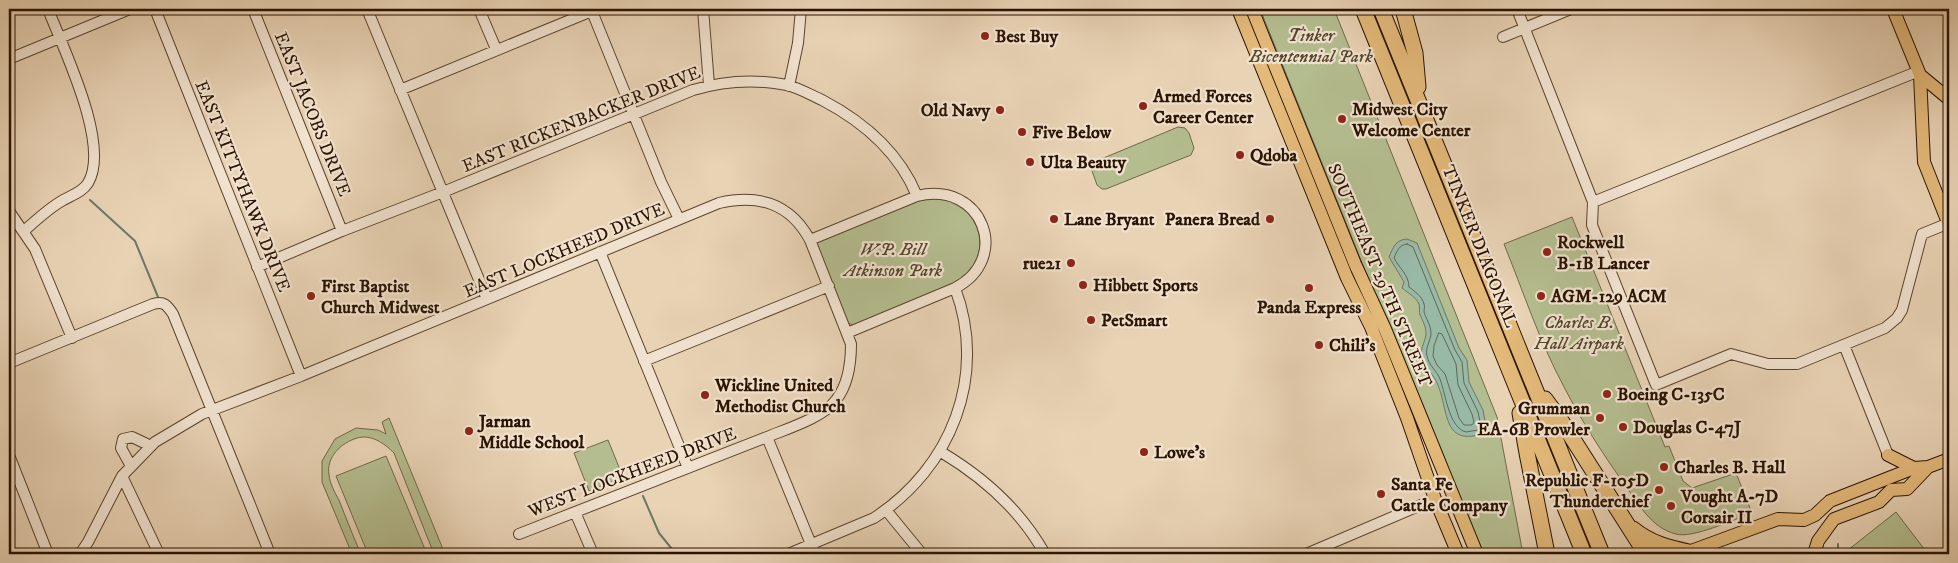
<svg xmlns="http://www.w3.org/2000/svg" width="1958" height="563" viewBox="0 0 1958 563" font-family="'IM FELL DW Pica',serif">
	<rect width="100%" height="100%" fill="#e9d3b5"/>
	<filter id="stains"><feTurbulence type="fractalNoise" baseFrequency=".004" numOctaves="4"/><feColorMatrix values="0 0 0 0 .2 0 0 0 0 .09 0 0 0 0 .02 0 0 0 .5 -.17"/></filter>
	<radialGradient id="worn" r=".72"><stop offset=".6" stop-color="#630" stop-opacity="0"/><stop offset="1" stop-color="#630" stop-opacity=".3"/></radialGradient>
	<path fill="#b4bd8f" stroke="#6f6848" d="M1260,9H1334L1497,417L1523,554H1479Z
		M1178,127L1185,128L1189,133L1194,148L1191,155L1106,189H1102L1097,185L1091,168L1094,162Z
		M935,198C941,199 949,200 954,202C980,215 989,249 969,272C966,276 961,279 958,282L854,325L848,323L817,244L819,241L917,201Z
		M1572,217L1665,447L1669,446L1683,481L1692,488L1736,473L1752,513C1735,519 1692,539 1676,534C1651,528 1639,504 1625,485C1602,453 1581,420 1563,385C1539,340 1523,291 1504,244Z
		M389,418L445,554H434L394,453C384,443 371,434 357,438C341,443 326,457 329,475C330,484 335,493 339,500C346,518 353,536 361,554H352L322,482V461L335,439L356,428L378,430L386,434L382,422Z
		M608,440L623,477L589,491L574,453Z
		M386,456L427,554H368L336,476Z
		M1896,512L1928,554H1843Z"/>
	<path fill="#99b9a7" stroke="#6d7764" d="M1407,239L1417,243L1459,348L1467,360L1469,382L1483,410L1485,421V433C1439,449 1450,405 1435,379C1431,372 1425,368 1422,360C1419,350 1425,343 1426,334C1426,327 1423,321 1420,315C1419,312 1420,308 1419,304C1416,297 1408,293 1402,288L1404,282L1389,257C1393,248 1395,240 1407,239Z"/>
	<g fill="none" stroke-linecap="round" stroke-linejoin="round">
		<path stroke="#626654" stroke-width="1" d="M1407,244L1413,247L1455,350L1462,362L1464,383L1478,412L1480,422L1478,430L1466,432C1449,428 1446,395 1440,379C1437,371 1429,366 1427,356C1425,348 1430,342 1431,334C1431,325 1426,319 1424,312C1424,309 1425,306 1424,304C1422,296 1415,292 1409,287C1409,275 1399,268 1394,258C1397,251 1399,245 1407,244Z
			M1439,333L1442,334L1456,364L1458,385L1472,414L1474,422L1472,425H1464L1459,418L1445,374L1437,365L1433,356L1434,346Z"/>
		<path stroke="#6d7764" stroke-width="2" d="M90,200L135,241L158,297
			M643,496L659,533L676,554
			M1838,544V554"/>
		<defs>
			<path id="minor" d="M155,9L301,376
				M253,9L342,231
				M367,9L487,299
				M479,9L496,49
				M591,9L661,182L679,219
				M703,9L709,85
				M1517,9L1593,202L1919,71
				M1503,37L1571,9
				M9,59L130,9
				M789,86L798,43L801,9
				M400,90L592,11
				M1593,202L1592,225L1656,385L1731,354L1768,364H1797L1885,328L1897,318L1902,310L1922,234L1949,223
				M9,211L35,249L72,338
				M24,231C35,221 47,210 60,202C69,196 82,193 88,183C111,145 63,48 48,9
				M810,240L917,196C983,180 1012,259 955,288L847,333
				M600,252L688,468
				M257,267L342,231L443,192L693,90C723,81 756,79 787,85C799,88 811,95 822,100C864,122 899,152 917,196
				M1844,345L1888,455
				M644,361L829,286
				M9,363L153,304C164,301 167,305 173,314L270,554
				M767,437L815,554
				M941,452C983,477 1021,511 1045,554
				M9,455L48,554
				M131,466L121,448L123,439L132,437L151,446
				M122,476L159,554
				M886,510L922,554
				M575,512L593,554
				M80,554L88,542L122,476L155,442L202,414L301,376L719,203C759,194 790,203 810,240L851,344C851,362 848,385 836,400C823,418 786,429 767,437L519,534
				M788,554L874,518C951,468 988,376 955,288
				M1306,554L1435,499"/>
			<path id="major" d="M1238,9L1347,278L1371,327L1407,418L1435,499L1458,554
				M1252,9L1355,264L1385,329L1477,554
				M1893,9L1920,75L1949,99
				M1920,75L1924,162L1949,225
				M1888,455L1914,468
				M1683,554L1778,519L1804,520L1815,515L1830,501L1914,468L1928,467L1949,459
				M1814,554L1818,541L1834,519L1879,502L1891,490L1907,489L1928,467"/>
			<path id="highway" d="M1363,9L1584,554
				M1381,9L1602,554
				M1403,9L1415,53L1418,87
				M1545,399L1562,422L1646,554
				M1520,413L1527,453L1547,554
				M1633,529C1650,543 1669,548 1689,552"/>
		</defs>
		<use href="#minor" stroke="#5a432d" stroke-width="12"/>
		<use href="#major" stroke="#2a1300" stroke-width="14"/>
		<use href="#highway" stroke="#2a1300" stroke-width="17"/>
		<use href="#minor" stroke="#f1e2cf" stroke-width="10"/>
		<use href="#major" stroke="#e4ba7a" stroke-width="12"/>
		<use href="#highway" stroke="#e4ba7a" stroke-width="15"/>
	</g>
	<g fill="#8f2418" stroke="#f1e2cf" stroke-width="2">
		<circle cx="985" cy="36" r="5"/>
		<circle cx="1143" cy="106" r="5"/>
		<circle cx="1000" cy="110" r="5"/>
		<circle cx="1342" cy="119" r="5"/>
		<circle cx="1022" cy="132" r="5"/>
		<circle cx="1240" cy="155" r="5"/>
		<circle cx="1030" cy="162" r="5"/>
		<circle cx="1054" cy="219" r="5"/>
		<circle cx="1270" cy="219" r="5"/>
		<circle cx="1547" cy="252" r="5"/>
		<circle cx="1071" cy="263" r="5"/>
		<circle cx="1083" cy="285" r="5"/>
		<circle cx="1309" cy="288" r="5"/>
		<circle cx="311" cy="296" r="5"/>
		<circle cx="1541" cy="296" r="5"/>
		<circle cx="1091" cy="320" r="5"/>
		<circle cx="1319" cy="345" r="5"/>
		<circle cx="1607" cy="394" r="5"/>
		<circle cx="705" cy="395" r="5"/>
		<circle cx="1600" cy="418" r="5"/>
		<circle cx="1623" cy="427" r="5"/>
		<circle cx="469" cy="431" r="5"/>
		<circle cx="1144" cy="452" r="5"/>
		<circle cx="1664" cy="467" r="5"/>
		<circle cx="1659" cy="490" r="5"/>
		<circle cx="1381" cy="494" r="5"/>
		<circle cx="1671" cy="506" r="5"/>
	</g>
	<g text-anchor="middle" stroke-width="4.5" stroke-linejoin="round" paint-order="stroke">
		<g font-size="18" font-style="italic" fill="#53462b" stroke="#f1e2cf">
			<text x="1311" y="41">Tinker<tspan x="1311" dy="21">Bicentennial Park</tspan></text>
			<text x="893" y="255">W.P. Bill<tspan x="893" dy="21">Atkinson Park</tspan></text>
			<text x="1579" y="328">Charles B.<tspan x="1579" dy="21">Hall Airpark</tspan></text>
		</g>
		<g font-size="18" font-weight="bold" fill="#2a1300" stroke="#f1e2cf" text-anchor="start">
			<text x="995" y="42">Best Buy</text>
			<text x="1153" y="102">Armed Forces<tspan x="1153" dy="21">Career Center</tspan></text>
			<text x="1352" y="115">Midwest City<tspan x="1352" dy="21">Welcome Center</tspan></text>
			<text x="990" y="116" text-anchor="end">Old Navy</text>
			<text x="1032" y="138">Five Below</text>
			<text x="1250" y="161">Qdoba</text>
			<text x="1040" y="168">Ulta Beauty</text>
			<text x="1064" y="225">Lane Bryant</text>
			<text x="1260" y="225" text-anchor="end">Panera Bread</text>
			<text x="1557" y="248">Rockwell<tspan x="1557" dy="21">B-1B Lancer</tspan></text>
			<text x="1061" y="269" text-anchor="end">rue21</text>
			<text x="1093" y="291">Hibbett Sports</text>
			<text x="321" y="292">First Baptist<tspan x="321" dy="21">Church Midwest</tspan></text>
			<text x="1551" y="302">AGM-129 ACM</text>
			<text x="1309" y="313" text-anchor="middle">Panda Express</text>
			<text x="1101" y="326">PetSmart</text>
			<text x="1329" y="351">Chili's</text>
			<text x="715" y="391">Wickline United<tspan x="715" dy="21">Methodist Church</tspan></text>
			<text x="1617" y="400">Boeing C-135C</text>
			<text x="1590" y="414" text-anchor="end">Grumman<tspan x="1590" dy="21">EA-6B Prowler</tspan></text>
			<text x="479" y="427">Jarman<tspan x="479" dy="21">Middle School</tspan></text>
			<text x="1633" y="433">Douglas C-47J</text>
			<text x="1154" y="458">Lowe's</text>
			<text x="1674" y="473">Charles B. Hall</text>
			<text x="1649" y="486" text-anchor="end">Republic F-105D<tspan x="1649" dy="21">Thunderchief</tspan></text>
			<text x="1391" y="490">Santa Fe<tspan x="1391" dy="21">Cattle Company</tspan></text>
			<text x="1681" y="502">Vought A-7D<tspan x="1681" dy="21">Corsair II</tspan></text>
		</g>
		<g font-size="18" fill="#2a1300" stroke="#f1e2cf">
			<text transform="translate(313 114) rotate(68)" y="6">EAST JACOBS DRIVE</text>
			<text transform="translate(581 119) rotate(-22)" y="6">EAST RICKENBACKER DRIVE</text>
			<text transform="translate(243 186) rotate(68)" y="6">EAST KITTYHAWK DRIVE</text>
			<text transform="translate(1480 246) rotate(68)" y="6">TINKER DIAGONAL</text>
			<text transform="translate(564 250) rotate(-23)" y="6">EAST LOCKHEED DRIVE</text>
			<text transform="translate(1380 275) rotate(67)" y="6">SOUTHEAST 29TH STREET</text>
			<text transform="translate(632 472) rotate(-21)" y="6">WEST LOCKHEED DRIVE</text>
		</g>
	</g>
	<rect width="1958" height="563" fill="none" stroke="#e9d3b5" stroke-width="30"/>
	<rect x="10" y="10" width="1938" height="543" fill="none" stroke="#2a1300" stroke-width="2.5"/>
	<rect x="15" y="15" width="1928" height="533" fill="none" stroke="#2a1300"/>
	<rect width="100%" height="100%" filter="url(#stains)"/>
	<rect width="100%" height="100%" fill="url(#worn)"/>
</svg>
